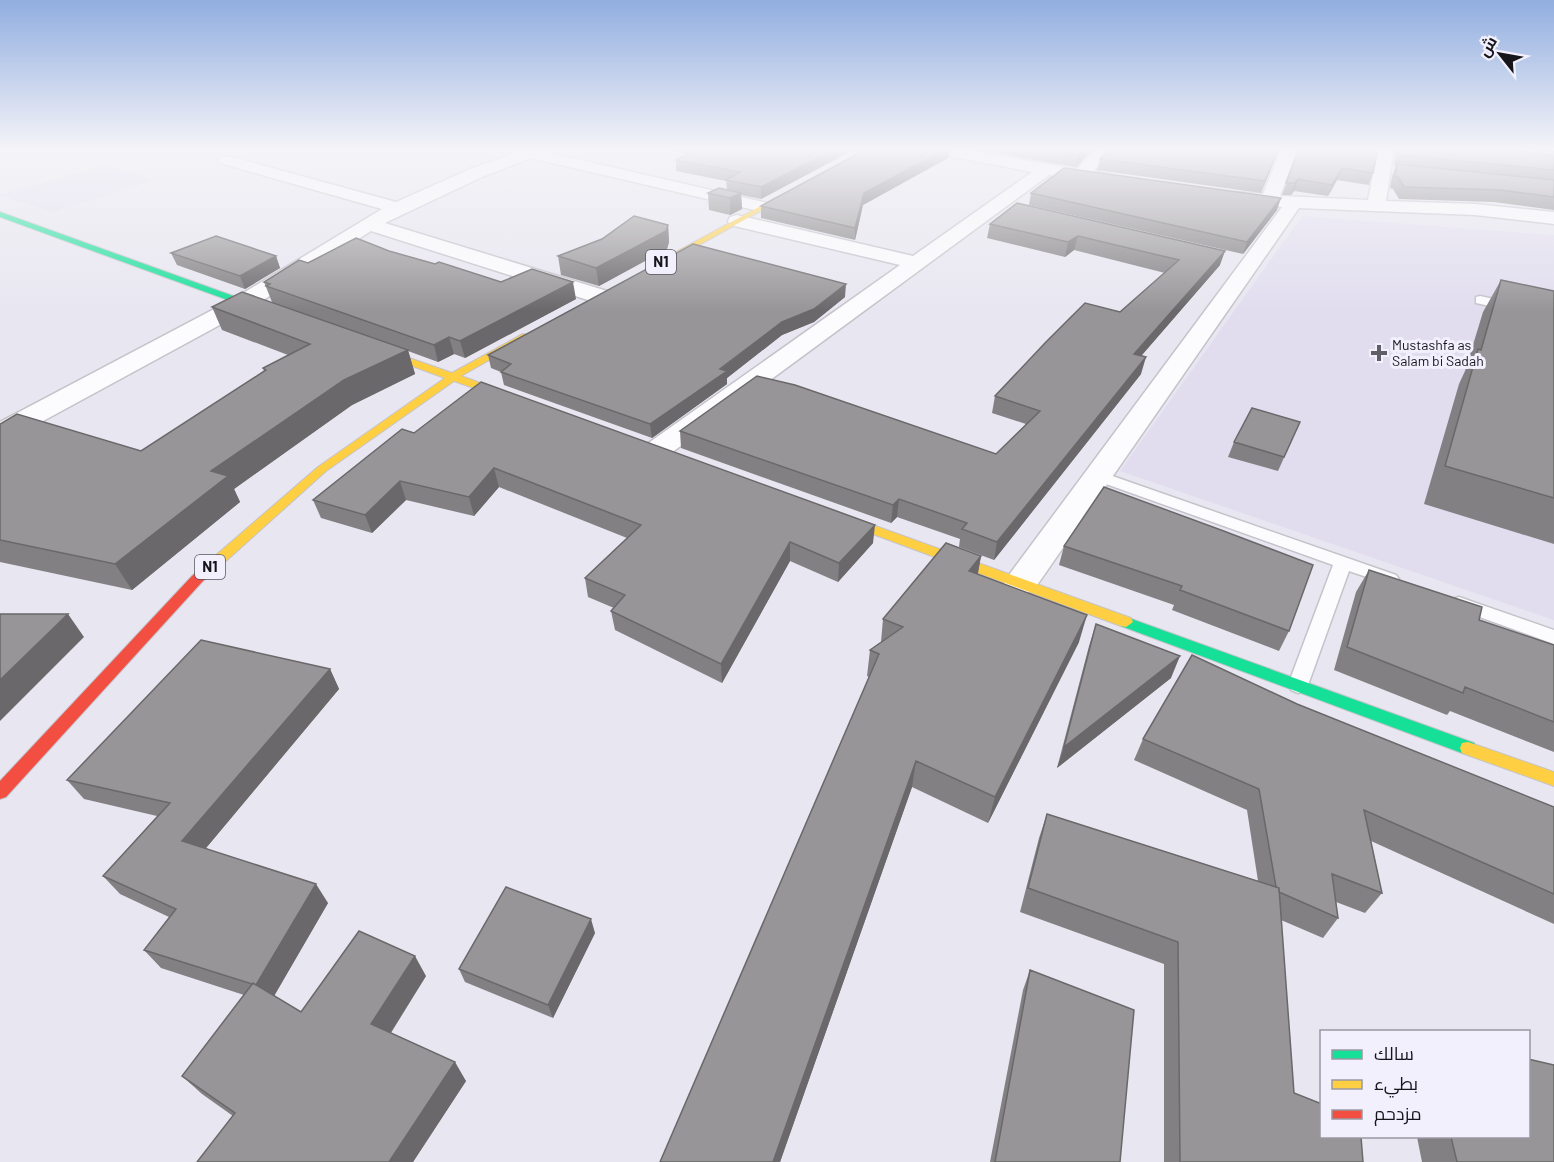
<svg xmlns="http://www.w3.org/2000/svg" width="1554" height="1162" viewBox="0 0 1554 1162" font-family="Barlow,Cairo,sans-serif">
	<rect width="100%" height="100%" fill="#e8e6f0"/>
	<path fill="#e1ddef" d="M105,166L155,180L52,212L0,195Z
		M1302,216L1554,235V620L1120,471Z"/>
	<g fill="none" stroke-linecap="round" stroke-linejoin="round">
		<defs>
			<path id="lane" d="M1480,296L1554,312V320L1476,303V297Z
				M1098,471L1396,575L1399,579L1396,583L1390,585L1349,571L1308,685L1305,690L1298,693L1291,690L1288,685L1333,565L1092,479L1090,476L1092,473Z
				M1459,597L1554,630V644L1452,607L1450,603L1452,599Z"/>
			<path id="street" d="M511,149H548L546,152L763,202L769,203L772,207L769,211L763,212L531,158L482,177L385,223L607,291L610,296L607,301L599,303L591,301L371,231L251,308L10,439L0,441V422L235,298L382,209L220,163L218,160L220,157H232L396,202L470,169L513,154Z
				M930,149H962L1077,169L1096,149H1113L1094,171L1110,174L1113,178L1110,182L1104,183L1049,175L667,456L657,458L647,456L643,450L647,444L900,265L730,225L728,221L730,217L737,215L913,256L1032,172L938,154Z
				M1281,149H1297L1280,196L1368,200L1378,149H1394L1386,201L1475,204L1554,212V224L1475,215L1299,208L1033,591L1021,594L1009,591L1004,583L1009,575L1282,207L1236,202L1230,201L1227,197L1230,193L1236,192L1263,194Z"/>
			<path id="fast" d="M0,212L275,311L277,313L269,315L0,217Z
				M1126,617L1474,743L1476,748L1474,753L1468,754L1462,753L1121,626L1119,622Z"/>
			<path id="slow" d="M866,149H873L659,267L652,265Z
				M523,334L531,336L461,376L522,398V402H514L454,381L326,471L217,569H207L205,566L207,563L318,467L445,378L366,349V345H372L452,373Z
				M831,510L1131,618L1133,622L1126,627L1121,626L827,517L825,514L827,511Z
				M1468,742L1554,772V786L1462,753L1460,748L1462,743Z"/>
			<path id="jam" d="M212,562L219,566L202,582L6,797L0,799V781L192,576L207,563Z"/>
		</defs>
		<use href="#lane" stroke="#c4c3ca" stroke-width="3"/>
		<use href="#street" stroke="#c4c3ca" stroke-width="3"/>
		<use href="#fast" stroke="#c4c3ca" stroke-width="2"/>
		<use href="#slow" stroke="#c4c3ca" stroke-width="2"/>
		<use href="#jam" stroke="#c4c3ca" stroke-width="2"/>
		<use href="#lane" fill="#fcfbfd" fill-rule="evenodd"/>
		<use href="#street" fill="#fcfbfd" fill-rule="evenodd"/>
		<use href="#fast" fill="#16e098" fill-rule="evenodd"/>
		<use href="#slow" fill="#ffcf43" fill-rule="evenodd"/>
		<use href="#jam" fill="#f24e42" fill-rule="evenodd"/>
	</g>
	<path fill="#828082" d="M662,149H855L761,199L741,195L742,209L730,215L709,210L708,193L727,189L726,181L676,171V160L686,154Z
		M867,149H949L948,158L863,205L855,240L761,218V206Z
		M974,149H1093L1076,167Z
		M1109,149H1279L1261,193L1097,170L1100,159Z
		M1298,149H1378L1373,173L1369,185L1337,180L1328,196L1294,191L1291,195H1282L1299,150Z
		M1396,149H1501L1554,155V210L1494,202L1399,199L1393,189L1390,188L1392,176L1396,166H1394Z
		M1521,149H1554V153Z
		M1031,193L1277,210L1243,254L1029,205Z
		M1017,203L1220,265L1141,356V374L994,560L959,547L960,539L897,517L891,523L681,448L680,431L996,454L1026,424L992,413L995,396L1120,312L1165,273L1074,250L1065,257L987,238L990,224Z
		M668,225L669,242L667,249L599,286L561,275L558,256Z
		M389,251L501,282L576,299L465,358L454,354L438,362L408,351L415,374L352,405L234,489L240,502L132,590L0,562V424L141,451L264,371L263,368L288,355L222,330L212,307L272,302L264,282L308,263Z
		M171,253L276,256L280,268L245,289L177,265Z
		M1501,280L1554,291V544L1424,504L1459,384L1465,371L1483,312Z
		M845,297L814,322L782,335L727,378V384L652,438L504,385L501,372L491,368L488,355Z
		M1300,422L1278,471L1228,457L1234,442Z
		M414,433L873,543L838,582L790,561L722,683L615,630L611,611L614,608L588,597L585,578L627,538L499,487L474,516L406,500L372,533L321,518L313,500Z
		M1104,487L1289,631L1279,651L1172,610L1174,605L1059,565L1064,546Z
		M981,556L978,574L1079,642L988,823L912,787L780,1162H660L869,677L867,676L870,650L881,642L883,619Z
		M1369,570L1479,620L1554,645V752L1450,711L1447,715L1334,670L1356,592Z
		M1096,624L1171,678L1057,768L1089,646Z
		M330,669L339,689L206,848L328,903L274,996L301,1012L426,976L391,1033L466,1081L413,1162H197L233,1116L202,1094L182,1076L244,995L161,968L144,950L169,917L120,894L103,876L157,816L84,799L67,780Z
		M1297,704L1554,807V924L1371,841L1382,893L1365,913L1336,902L1338,918L1323,938L1281,920L1294,1093L1363,1162H1164V964L1020,912L1039,838L1047,814L1258,881L1247,810L1134,760L1143,739Z
		M595,933L553,1018L465,982L459,969Z
		M1030,970L1120,1162H990L1023,990Z
		M1417,1137H1528L1554,1162H1422Z"/>
	<path fill="#6a686a" d="M835,149H855L761,199V187Z
		M946,149H949L948,158L863,205L855,240V228L864,193Z
		M1085,149H1093L1076,167L1078,155Z
		M1278,149H1279L1261,193L1265,181Z
		M1342,168L1337,180L1328,196L1332,185Z
		M1298,179L1294,191L1291,195L1295,183Z
		M741,193L742,209L730,215V198Z
		M1281,198L1277,210L1243,254L1247,242Z
		M668,225L669,242L667,249L599,286L596,268Z
		M1078,236L1074,250L1065,257L1068,242Z
		M1225,251L1220,265L1129,370L1134,354Z
		M276,256L280,268L245,289L240,276Z
		M573,282L576,299L465,358L460,341Z
		M846,284L845,297L814,322L782,335L727,378V384L652,438L650,424L782,322Z
		M449,337L454,354L438,362L434,345Z
		M408,350L415,374L352,405L234,489L240,502L132,590L115,564L211,471L344,380Z
		M1146,357L1141,374L994,560L997,542Z
		M494,468L499,487L474,516L469,497Z
		M400,481L406,500L372,533L365,515Z
		M899,499L897,517L891,523L893,505Z
		M875,525L873,543L838,582L839,563Z
		M790,542V561L722,683L721,664Z
		M981,556L976,582L969,571Z
		M68,614L84,637L0,721V680Z
		M1087,615L1079,642L988,823L995,797Z
		M1180,656L1171,678L1057,768L1064,747Z
		M330,669L339,689L196,860L182,841Z
		M916,761L912,787L780,1162H773Z
		M316,884L328,903L270,1003L255,986Z
		M591,919L595,933L553,1018L548,1005Z
		M415,956L426,976L384,1043L371,1024Z
		M455,1062L466,1081L413,1162H389Z"/>
	<path fill="#979597" stroke="#6a686a" stroke-width="1.5" d="M697,149H835L761,187L726,180L740,172L676,160Z
		M867,149H946L864,193L855,228L761,206Z
		M1039,149H1085L1078,155Z
		M1109,149H1278L1265,181L1100,159Z
		M1299,149H1378L1373,173L1342,168L1332,185L1298,179L1295,183H1286Z
		M1399,149H1501L1554,155V170L1398,155Z
		M1397,164L1554,180V197L1500,190L1404,187L1398,177H1395Z
		M1064,168L1281,198L1247,242L1031,193Z
		M719,188L741,193L730,198L708,193Z
		M1017,203L1225,251L1134,354L1146,357L997,542L962,529L967,523L899,499L893,505L680,431L757,376L795,385L996,454L1040,411L995,396L1045,343L1085,303L1120,312L1179,260L1078,236L1068,242L990,224Z
		M634,216L668,225L666,231L596,268L558,256L602,239Z
		M216,236L276,256L240,276L171,253Z
		M356,238L389,251L435,264L439,262L501,282L532,269L573,282L460,341L449,337L434,345L266,286L270,284L264,282L299,260L308,263Z
		M693,244L846,284L814,309L782,322L720,369L727,371L650,424L501,372L511,364L488,355Z
		M1501,280L1554,291V498L1445,466L1478,349L1481,350Z
		M242,292L408,350L344,380L211,471L228,476L115,564L0,540V424L17,414L141,451L266,370L263,368L310,344L212,307Z
		M481,382L875,525L839,563L790,542L721,664L611,611L625,595L585,578L641,525L494,468L469,497L400,481L365,515L313,500L402,429L414,433Z
		M1252,408L1300,422L1284,457L1234,442Z
		M1104,487L1221,530L1313,565L1289,631L1180,590L1182,586L1064,546Z
		M946,543L981,556L969,571L1087,615L995,797L916,761L773,1162H660L879,654L870,650L903,627L883,619Z
		M1369,570L1482,607L1479,620L1554,645V722L1465,687L1463,693L1347,647Z
		M0,614H68L0,680Z
		M1096,624L1180,656L1064,747Z
		M201,640L330,669L182,841L316,884L256,985L253,983L252,984L144,950L176,909L103,876L170,803L67,780Z
		M1192,655L1297,704L1554,807V894L1364,810L1382,893L1332,874L1338,918L1279,892V888L1276,887L1259,789L1143,739Z
		M1047,814L1279,888L1294,1093L1322,1104V1137H1361L1363,1162H1180L1178,942L1028,888Z
		M506,887L591,919L548,1005L459,969Z
		M359,931L415,956L371,1024L455,1062L389,1162H197L235,1113L182,1076L253,983L301,1012Z
		M1030,970L1134,1010L1120,1162H995Z
		M1528,1059L1554,1065V1162H1457L1451,1137H1528Z"/>
	<linearGradient id="sky" x2="0" y2="1"><stop stop-color="#91aee0"/><stop offset="0.48" stop-color="#f5f4f8"/><stop offset="1" stop-color="#f5f4f8" stop-opacity="0"/></linearGradient>
	<rect width="1554" height="311" fill="url(#sky)"/>
	<path fill="#605e66" stroke="#f3f0fe" stroke-width="2" d="M1376 344h6v6h6v6h-6v6h-6v-6h-6v-6h6z"/>
	<g text-anchor="middle" stroke-width="6" stroke-linejoin="round" paint-order="stroke">
		<g font-size="14" fill="#16151b" stroke="#f3f0fe" text-anchor="start">
			<text x="1392" y="350">Mustashfa as<tspan x="1392" dy="16">Salam bi Sadah</tspan></text>
		</g>
		<g fill="#f3f0fe" stroke="#58575f" stroke-width="1.5">
			<rect x="646" y="250" width="30" height="24" rx="4.5"/>
			<rect x="195" y="555" width="30" height="24" rx="4.5"/>
		</g>
		<g font-size="15" font-weight="bold" fill="#16151b">
			<text x="661" y="267">N1</text>
			<text x="210" y="572">N1</text>
		</g>
	</g>
	<rect x="1320" y="1030" width="210" height="108" fill="#f3f0fe" stroke="#9b98a3" stroke-width="1.5"/>
	<rect x="1332" y="1050" width="30" height="9" fill="#16e098" stroke="#9b98a3" stroke-width="1.5"/>
	<text x="1374" y="1060" font-size="18" fill="#16151b">سالك</text>
	<rect x="1332" y="1080" width="30" height="9" fill="#ffcf43" stroke="#9b98a3" stroke-width="1.5"/>
	<text x="1374" y="1090" font-size="18" fill="#16151b">بطيء</text>
	<rect x="1332" y="1110" width="30" height="9" fill="#f24e42" stroke="#9b98a3" stroke-width="1.5"/>
	<text x="1374" y="1120" font-size="18" fill="#16151b">مزدحم</text>
	<g transform="translate(1500 54) rotate(301)" stroke="#f3f0fe" stroke-width="4.5" paint-order="stroke">
	<path d="M0-4.5L10 22L0 15L-10 22Z" fill="#16151b"/>
	<text y="-9" font-size="16" font-weight="bold" text-anchor="middle" fill="#16151b">ش</text>
	</g>
</svg>
